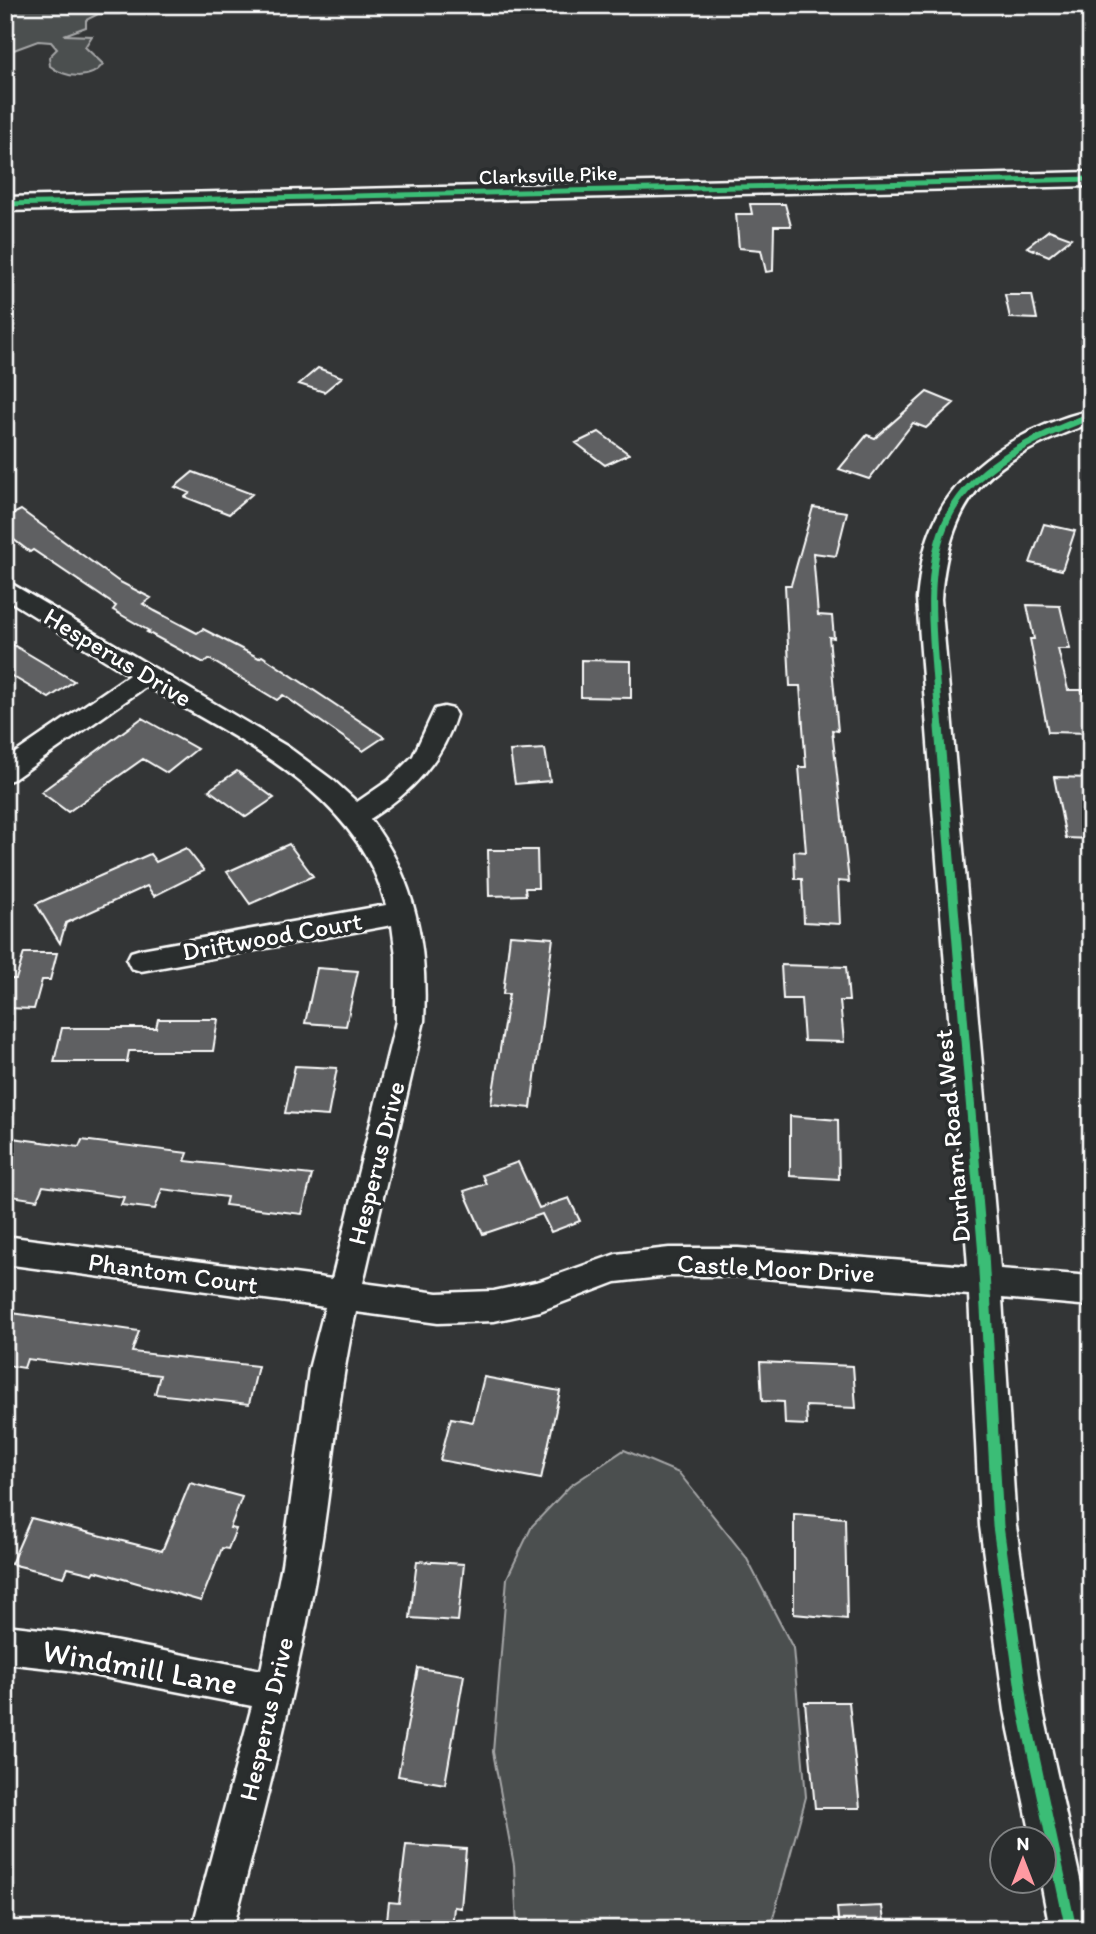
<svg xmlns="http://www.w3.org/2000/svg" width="1096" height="1934" viewBox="0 0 1096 1934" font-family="Itim,sans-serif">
	<rect width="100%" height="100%" fill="#333536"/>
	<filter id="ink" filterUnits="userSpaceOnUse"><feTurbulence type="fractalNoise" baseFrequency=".0143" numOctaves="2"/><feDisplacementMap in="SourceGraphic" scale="14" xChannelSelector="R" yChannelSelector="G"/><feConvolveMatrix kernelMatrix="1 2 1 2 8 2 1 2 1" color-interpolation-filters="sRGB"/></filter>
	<g filter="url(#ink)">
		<path fill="#4c4f50" stroke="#a6a7a8" stroke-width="2" d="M5,5H146L119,14H98L86,20V27L64,35L92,36L85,47L103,64C91,81 65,78 50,66L49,57L57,49L51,42L38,41L11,51L12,57L5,59Z
			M624,1450L679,1473L746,1557L793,1648L806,1797L770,1929H517L514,1865L493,1752L507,1578L532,1526L570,1486Z"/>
		<path fill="#5f6162" stroke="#fff" stroke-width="2" d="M750,204H785L791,226H774L773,271L766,272L761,250L739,248L736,214H752Z
			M1049,230L1071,238L1049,256L1027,247Z
			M1005,295H1032L1037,319L1010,318Z
			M318,368L342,377L324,392L299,384Z
			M927,392L954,403L926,428L913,423L869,479L839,469L867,435L875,438Z
			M599,432L629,454L605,465L576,443Z
			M193,472L252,494L229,514L185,497L190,493L175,487Z
			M813,507L847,512L836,556L813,553L818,615L832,616L834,638L829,637L838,731L832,730L849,882L838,881L840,924L804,922L802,879H795L794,851L806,852L799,767H806L800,686H790L785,585H791Z
			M21,510L118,581L151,598L143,604L155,611L197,633L203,629L259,658L262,656L384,737L363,751L283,695L277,700L209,659L204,663L147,632L149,631L113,610L116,606L33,550L30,552L5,533V518Z
			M1044,524L1075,531L1062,570L1030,563Z
			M1027,605L1060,606L1070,649H1058L1068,690H1084L1091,733L1048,732L1030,639H1034Z
			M5,640L74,681L49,698L5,672Z
			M581,660L631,661V698L581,697Z
			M142,718L197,749L167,773L143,759L68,812L41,792Z
			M545,749L550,781L515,784L510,751Z
			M237,771L274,798L246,817L209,790Z
			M1054,777L1091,778V839L1066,838Z
			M289,844L313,876L250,904L227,872Z
			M186,848L204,871L154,896L147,886L66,923L60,943L36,904L150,854L156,862Z
			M488,850H537L538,888H525L526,895L489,896Z
			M510,935L553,938L531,1108L491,1104L509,994H503Z
			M24,953H57L50,980H42L34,1009L5,1008V979H16Z
			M781,965L846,967L849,1001H840L844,1042L804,1041L801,999H783Z
			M317,968L358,971L346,1026L305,1023Z
			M158,1019H218L213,1051H129L127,1062H54L62,1028H156Z
			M295,1066L337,1068L328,1116L285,1113Z
			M790,1116L838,1120L839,1179L790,1176Z
			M5,1137L79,1147L82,1140L188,1153L185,1161L312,1175L302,1214L225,1205L227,1197L162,1189L155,1209L121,1205L124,1197L43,1186L37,1200L5,1195Z
			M518,1162L539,1208L569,1198L580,1221L551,1232L542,1214L483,1234L464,1191L486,1184L482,1175Z
			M5,1312L139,1331L132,1352L258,1366L249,1404L155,1394L160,1375L27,1359L24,1368L5,1365Z
			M760,1362L853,1366L856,1408L806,1406L807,1425L785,1424L784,1402L762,1401Z
			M484,1377L560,1391L541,1479L440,1460L451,1418L473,1422Z
			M190,1483L242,1497L230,1528L236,1529L228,1549L222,1548L201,1601L95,1571L93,1574L68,1568L64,1577L11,1564L31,1518L162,1551Z
			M794,1514L845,1518L847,1619L794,1614Z
			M417,1561L464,1564L458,1621L410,1618Z
			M418,1668L464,1675L445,1784L398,1776Z
			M805,1702H849L860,1808H815Z
			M406,1845L466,1849L461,1908L454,1907L452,1929H386L389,1902L399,1903Z
			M882,1906L885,1929H839L837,1908Z"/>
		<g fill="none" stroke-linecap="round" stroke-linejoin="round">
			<defs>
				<path id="minor" d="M1091,410V423C993,459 950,491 941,599L1000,1269L1091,1276V1306L1002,1298L1016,1526L1043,1711L1091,1929H1050L1041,1882H1044V1840H1032L1005,1711L980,1526L969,1295L738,1276H669L616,1282L540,1311L494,1321L438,1323L356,1312C336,1396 333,1483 317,1568C296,1690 264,1809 233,1929H192L252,1706L67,1670L5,1663V1625L67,1632L261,1670L282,1565L309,1369L325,1307L5,1264V1236L332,1279L396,1021V956L392,925L141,971L131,968L127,960L131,952L141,949L386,905C356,791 240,742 147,686L14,779L5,782V760L129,675L5,598V580L288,747L334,781L357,802L389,780L413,756L435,709L444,707L453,709L456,715C442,762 411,792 370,819C416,878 428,948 424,1021L363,1283L438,1293L494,1291L540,1281L616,1254L669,1248H738L968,1266L917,599C920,575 922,552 931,530C956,465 1026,426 1091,410Z"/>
				<path id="major" d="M1091,172V186L5,211V197Z"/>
			</defs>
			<use href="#minor" stroke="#fff" stroke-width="5"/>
			<use href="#major" stroke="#fff" stroke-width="5"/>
			<use href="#minor" fill="#2a2d2e" fill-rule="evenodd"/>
			<use href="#major" fill="#2a2d2e" fill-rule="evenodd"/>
			<defs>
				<path id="cycleway-far3" d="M5,204L1091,179"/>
				<path id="cycleway-far2" d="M940,729C926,558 907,484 1091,416"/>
				<path id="cycleway-far1" d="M939,727L983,1256"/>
				<path id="cycleway" d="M983,1254L998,1526L1024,1711L1071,1929"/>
			</defs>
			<use href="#cycleway-far3" stroke="#2a2d2e" stroke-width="8"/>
			<use href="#cycleway-far2" stroke="#2a2d2e" stroke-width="10"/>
			<use href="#cycleway-far1" stroke="#2a2d2e" stroke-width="13"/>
			<use href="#cycleway" stroke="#2a2d2e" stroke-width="16"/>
			<use href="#cycleway-far3" stroke="#3abd76" stroke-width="5"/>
			<use href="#cycleway-far2" stroke="#3abd76" stroke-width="7"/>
			<use href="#cycleway-far1" stroke="#3abd76" stroke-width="9"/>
			<use href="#cycleway" stroke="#3abd76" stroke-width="11"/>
		</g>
	</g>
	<g text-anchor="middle" stroke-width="7" stroke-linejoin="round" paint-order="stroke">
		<g font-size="21" fill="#fff" stroke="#2a2d2e">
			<text transform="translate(548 175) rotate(-2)" y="7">Clarksville Pike</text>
		</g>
		<g font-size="26" fill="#fff" stroke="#2a2d2e">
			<text transform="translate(118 657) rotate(31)" y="9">Hesperus Drive</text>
			<text transform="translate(272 936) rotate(-10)" y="9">Driftwood Court</text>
			<text transform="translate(952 1136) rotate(-95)" y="9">Durham Road West</text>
			<text transform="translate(376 1163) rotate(-76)" y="9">Hesperus Drive</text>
			<text transform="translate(776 1268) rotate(3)" y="9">Castle Moor Drive</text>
			<text transform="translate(173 1273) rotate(8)" y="9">Phantom Court</text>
			<text transform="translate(266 1719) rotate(-77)" y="9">Hesperus Drive</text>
		</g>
		<g font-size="32" fill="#fff" stroke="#2a2d2e">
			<text transform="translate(140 1667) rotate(10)" y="11">Windmill Lane</text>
		</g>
	</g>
	<rect width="1096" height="1934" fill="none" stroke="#2a2d2e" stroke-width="28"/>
	<rect x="14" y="14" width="1068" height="1906" fill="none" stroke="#fff" stroke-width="2.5" filter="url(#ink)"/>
	<g transform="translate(1023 1860)"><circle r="33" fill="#2a2d2e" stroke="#7f8182" stroke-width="2"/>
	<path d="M0-5L12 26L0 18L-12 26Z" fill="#ff9aa2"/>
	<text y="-10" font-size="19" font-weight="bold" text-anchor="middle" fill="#ffffff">N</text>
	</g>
</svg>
